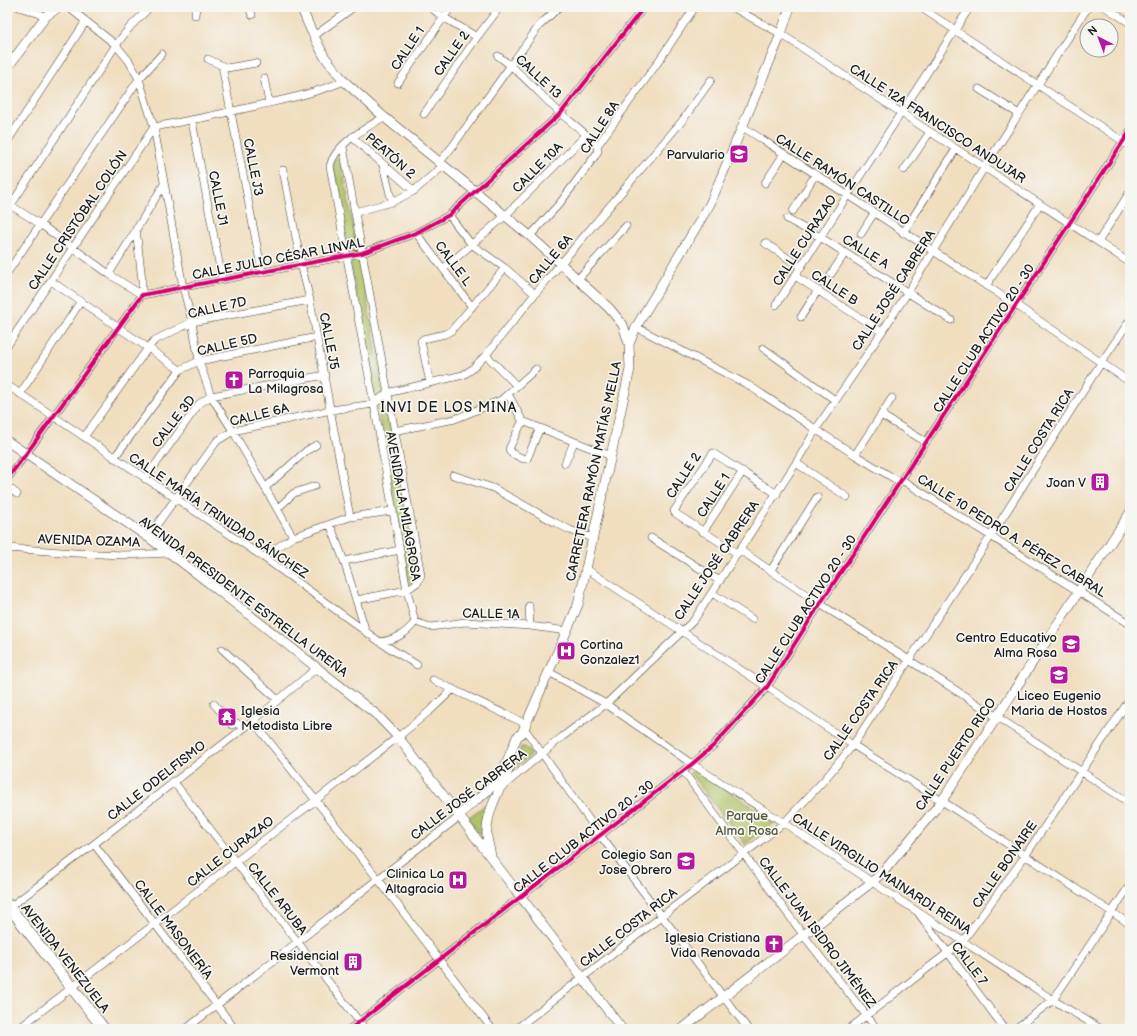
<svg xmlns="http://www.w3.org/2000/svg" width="1137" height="1036" viewBox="0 0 1137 1036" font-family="'Balsamiq Sans',sans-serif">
	<rect width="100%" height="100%" fill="#f6f6f2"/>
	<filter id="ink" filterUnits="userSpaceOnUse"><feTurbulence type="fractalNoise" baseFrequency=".025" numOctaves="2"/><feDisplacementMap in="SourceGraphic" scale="8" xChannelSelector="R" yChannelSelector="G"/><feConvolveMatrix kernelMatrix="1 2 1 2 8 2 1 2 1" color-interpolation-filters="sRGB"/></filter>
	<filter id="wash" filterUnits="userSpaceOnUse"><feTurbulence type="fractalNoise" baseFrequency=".012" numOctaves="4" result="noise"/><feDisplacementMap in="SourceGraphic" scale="16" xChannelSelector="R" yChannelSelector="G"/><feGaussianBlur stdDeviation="0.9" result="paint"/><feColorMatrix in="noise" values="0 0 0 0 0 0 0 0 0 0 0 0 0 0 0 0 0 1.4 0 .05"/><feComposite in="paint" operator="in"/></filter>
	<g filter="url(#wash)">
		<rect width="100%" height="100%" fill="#f0debf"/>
		<path fill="#b0c266" stroke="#666f41" d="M340,155L418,575L415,581L409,583L333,166L334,160Z
			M521,747H525L531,753L530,756L514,768L513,767Z
			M695,769L776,822L745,844L690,773Z
			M485,805L481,836L468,818Z"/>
	</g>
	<g filter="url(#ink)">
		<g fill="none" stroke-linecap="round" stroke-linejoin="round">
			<defs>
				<path id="street" d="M19,7L46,16
					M68,7L116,45L129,61L139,79L154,127L183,287L192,322L199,361L211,396L233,431L293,537
					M249,7L252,15
					M430,7L443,17L477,37
					M732,7L781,34L1130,263
					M920,7L1130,146
					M1105,7L1130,23
					M195,15L196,7
					M314,36L354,7
					M498,56C521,72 540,94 560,113C573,124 587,133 597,146
					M208,59L227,68L256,63
					M222,66L262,272
					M264,78L269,103
					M398,83L451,7
					M979,89L1019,114
					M424,114L477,37L500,7
					M384,117C366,128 335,144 330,166L374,404L407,590L415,622
					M192,121L222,279
					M743,127L1016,305L1130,382
					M352,137L414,191
					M7,142L86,21
					M343,147L421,575L418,582L407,590L356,600
					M439,163L452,147L539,26L559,7
					M383,165L392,202
					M283,170L301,264L310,300L350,517
					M904,170L930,132
					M765,183L784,154
					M7,203L40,224L109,274L142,295
					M7,211L116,45L130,27L150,7
					M793,211L815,175
					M355,212L392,202L414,191L443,166
					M449,215L471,244L505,268L535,294
					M787,219L820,237L951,320
					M136,229L142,280V295
					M416,233L472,307
					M903,233L956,149
					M861,234L874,213
					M530,236L560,203L595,156L598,151L597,146L656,65L695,7
					M1098,242L1130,192
					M765,243L801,267
					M443,269L505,216L586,135
					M7,273L139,79L162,54
					M109,274L164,184
					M831,274L845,253
					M795,276L882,332
					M578,279L626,226
					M51,281L180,370
					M986,286L1040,204
					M776,305L970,7
					M801,317L818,290
					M636,327L748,385L855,455L900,482
					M7,346L154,127C188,121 222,114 256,106C286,99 316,93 344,81
					M763,348L835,400
					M486,355L517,386
					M430,383L421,341L423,339L445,334L451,331L505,268
					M7,385L263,557L380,642L417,665
					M20,394L81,301
					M508,394L523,422
					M881,415L926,442
					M540,428L527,459H524L511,453L509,449L521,424L525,422L611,456
					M394,431L455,419L501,400L536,369
					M84,437L148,348L155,340L192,322L310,300
					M855,455L892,398
					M114,458L180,370L199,361L317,337
					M565,463L574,442
					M796,463L847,497
					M453,475L493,488L556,523L570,530L592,538
					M7,479L26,454L142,295L362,253L416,233L449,215L561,113L644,7
					M145,479L199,404L211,396L325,375
					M902,480L1130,624
					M7,486L17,494
					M265,488L306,451L316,445
					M277,509L294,493L315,486
					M330,524L344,561L366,632
					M703,532L743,471
					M148,537L217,441L233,431L331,410L374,404L387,393L463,375L471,370L486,355L535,294L682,121L711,80
					M651,538L720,581
					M7,548L75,553L124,555L170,553
					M740,550L820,604L909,660L1130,803
					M738,554L675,513L674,511L713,453L777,494
					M263,557L293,537L350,517L392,511
					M344,561L400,550
					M585,568L767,687L853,745L942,801L1130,924
					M771,570L817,497
					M712,593L752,619
					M529,606L530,626
					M415,622L431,627L465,622L530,626L567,631
					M380,642C396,639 405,635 415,622
					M222,649L278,700
					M549,672L606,704L692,764L784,823L872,882L1053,1000L1101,1029
					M433,680L526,724
					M214,704L232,725L237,723L242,728
					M253,721L378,879L492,1029
					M524,728L600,835L748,1029
					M683,771L804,936L877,1029
					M173,781L365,1029
					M502,787L562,737L606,704L694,620L796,463L816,429L860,365L908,292L984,168L1088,7
					M94,844L235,1029
					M7,909L94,844L253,721L318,667
					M919,914L1005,1029
					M18,1029L398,737L432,709L453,689
					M186,1029L378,879L459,817
					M350,1029L692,764L713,746L767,687L820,604L1130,131
					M516,1029L662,916L784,823L825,779L853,745L991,536L1101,363L1130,320
					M849,1029L963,941L1025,856L1130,699
					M1015,1029L1053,1000L1130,885"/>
				<path id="secondary" d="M301,7L310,28L324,56L344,81L384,117L530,236L561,264L609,308L623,325L629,344L630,369L578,605L526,724L522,733L517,737C510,753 504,774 491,787C482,798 467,804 459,817
					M7,68L46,16L59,7
					M629,344L636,327L710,204L715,192L781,34L790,7
					M7,441L148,537L200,576L377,715L398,737L443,795L622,1029
					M491,856C490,850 488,843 487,837C485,812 501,788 510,766
					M682,1029L872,882L884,871L942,801L1130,513"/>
				<path id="primary" d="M7,904L104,1029"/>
			</defs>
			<use href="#street" stroke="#3c3934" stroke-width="8"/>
			<use href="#secondary" stroke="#3c3934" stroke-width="10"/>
			<use href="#primary" stroke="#3c3934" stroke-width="12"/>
			<use href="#street" stroke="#fff" stroke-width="7"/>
			<use href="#secondary" stroke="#fff" stroke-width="9"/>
			<use href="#primary" stroke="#fff" stroke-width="11"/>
			<defs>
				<path id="cycleway" d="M7,479L26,454L142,295L362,253L416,233L449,215L561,113L644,7
					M350,1029L692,764L713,746L767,687L820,604L1130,131"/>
			</defs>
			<use href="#cycleway" stroke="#f6f6f2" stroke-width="6"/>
			<use href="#cycleway" stroke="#d6006c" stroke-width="4"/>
		</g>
	</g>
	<defs>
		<symbol id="school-square" viewBox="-11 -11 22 22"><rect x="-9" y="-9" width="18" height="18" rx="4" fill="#b5179e" stroke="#f6f6f2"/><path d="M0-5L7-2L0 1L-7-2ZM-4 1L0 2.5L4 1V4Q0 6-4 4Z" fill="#fff"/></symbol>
		<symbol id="church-square" viewBox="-11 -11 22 22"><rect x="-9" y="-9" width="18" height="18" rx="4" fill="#b5179e" stroke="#f6f6f2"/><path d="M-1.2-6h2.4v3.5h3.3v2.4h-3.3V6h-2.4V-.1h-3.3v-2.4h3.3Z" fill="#fff"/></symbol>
		<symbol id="building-square" viewBox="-11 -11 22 22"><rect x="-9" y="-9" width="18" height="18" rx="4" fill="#b5179e" stroke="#f6f6f2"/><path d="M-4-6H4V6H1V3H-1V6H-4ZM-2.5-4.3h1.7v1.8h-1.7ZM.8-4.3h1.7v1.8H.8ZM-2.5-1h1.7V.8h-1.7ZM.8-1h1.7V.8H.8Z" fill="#fff"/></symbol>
		<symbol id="hospital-square" viewBox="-11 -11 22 22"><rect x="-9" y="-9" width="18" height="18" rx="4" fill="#b5179e" stroke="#f6f6f2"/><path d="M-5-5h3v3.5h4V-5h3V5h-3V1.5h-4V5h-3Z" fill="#fff"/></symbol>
		<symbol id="temple-square" viewBox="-11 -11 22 22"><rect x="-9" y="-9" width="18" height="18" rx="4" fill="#b5179e" stroke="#f6f6f2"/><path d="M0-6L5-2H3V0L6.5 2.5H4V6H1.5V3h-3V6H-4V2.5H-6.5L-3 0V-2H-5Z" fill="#fff"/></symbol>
	</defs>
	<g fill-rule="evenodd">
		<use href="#school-square" x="728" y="143" width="22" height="22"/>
		<use href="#church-square" x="223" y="369" width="22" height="22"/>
		<use href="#building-square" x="1089" y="471" width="22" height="22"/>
		<use href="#school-square" x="1060" y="633" width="22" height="22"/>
		<use href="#hospital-square" x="555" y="640" width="22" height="22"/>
		<use href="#school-square" x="1048" y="664" width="22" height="22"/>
		<use href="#temple-square" x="216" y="706" width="22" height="22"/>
		<use href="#school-square" x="675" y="850" width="22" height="22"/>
		<use href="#hospital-square" x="447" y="869" width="22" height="22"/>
		<use href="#church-square" x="763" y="933" width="22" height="22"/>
		<use href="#building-square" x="342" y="951" width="22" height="22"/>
	</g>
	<g text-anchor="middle" stroke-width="3.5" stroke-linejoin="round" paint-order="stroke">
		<g font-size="13" fill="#1c1c1c" stroke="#f6f6f2">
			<text transform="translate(407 48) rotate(-56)" y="5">CALLE 1</text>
			<text transform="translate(451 53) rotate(-55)" y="5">CALLE 2</text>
			<text transform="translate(539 76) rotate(43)" y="5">CALLE 13</text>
			<text transform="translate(938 123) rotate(33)" y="5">CALLE 12A FRANCISCO ANDUJAR</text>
			<text transform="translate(599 127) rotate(-57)" y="5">CALLE 8A</text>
			<text transform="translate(391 155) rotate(41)" y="5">PEATÓN 2</text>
			<text transform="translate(254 167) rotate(79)" y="5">CALLE J3</text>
			<text transform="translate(537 167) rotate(-45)" y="5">CALLE 10A</text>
			<text transform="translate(843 179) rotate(33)" y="5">CALLE RAMÓN CASTILLO</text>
			<text transform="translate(219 198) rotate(79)" y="5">CALLE J1</text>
			<text transform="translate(77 220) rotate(-56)" y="5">CALLE CRISTÓBAL COLÓN</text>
			<text transform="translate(804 240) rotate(-57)" y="5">CALLE CURAZAO</text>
			<text transform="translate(866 251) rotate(32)" y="5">CALLE A</text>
			<text transform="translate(278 258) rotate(-11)" y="5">CALLE JULIO CÉSAR LINVAL</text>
			<text transform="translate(550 259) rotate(-50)" y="5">CALLE 6A</text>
			<text transform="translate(454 263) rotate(53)" y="5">CALLE L</text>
			<text transform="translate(835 287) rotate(33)" y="5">CALLE B</text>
			<text transform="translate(893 290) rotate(-57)" y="5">CALLE JOSÉ CABRERA</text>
			<text transform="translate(217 307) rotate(-13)" y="5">CALLE 7D</text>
			<text transform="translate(983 338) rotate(-57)" y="5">CALLE CLUB ACTIVO 20 - 30</text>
			<text transform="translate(330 341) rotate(79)" y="5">CALLE J5</text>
			<text transform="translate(227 344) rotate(-13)" y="5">CALLE 5D</text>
			<text transform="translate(259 414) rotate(-14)" y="5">CALLE 6A</text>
			<text transform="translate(173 421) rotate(-52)" y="5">CALLE 3D</text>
			<text transform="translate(1038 440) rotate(-58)" y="5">CALLE COSTA RICA</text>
			<text transform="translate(593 471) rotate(-78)" y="5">CARRETERA RAMÓN MATÍAS MELLA</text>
			<text transform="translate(683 475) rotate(-57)" y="5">CALLE 2</text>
			<text transform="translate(713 495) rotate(-57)" y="5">CALLE 1</text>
			<text transform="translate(404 506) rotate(80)" y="5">AVENIDA LA MILAGROSA</text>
			<text transform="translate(219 515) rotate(34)" y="5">CALLE MARÍA TRINIDAD SÁNCHEZ</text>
			<text transform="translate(1012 535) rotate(32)" y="5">CALLE 10 PEDRO A. PÉREZ CABRAL</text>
			<text transform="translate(89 540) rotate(2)" y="5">AVENIDA OZAMA</text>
			<text transform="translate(716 560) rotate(-56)" y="5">CALLE JOSÉ CABRERA</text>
			<text transform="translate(244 596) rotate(37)" y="5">AVENIDA PRESIDENTE ESTRELLA UREÑA</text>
			<text transform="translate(805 609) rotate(-57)" y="5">CALLE CLUB ACTIVO 20 - 30</text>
			<text transform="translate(491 613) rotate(1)" y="5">CALLE 1A</text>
			<text transform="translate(860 710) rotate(-55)" y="5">CALLE COSTA RICA</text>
			<text transform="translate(955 754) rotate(-56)" y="5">CALLE PUERTO RICO</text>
			<text transform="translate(156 780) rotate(-38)" y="5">CALLE ODELFISMO</text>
			<text transform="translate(468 794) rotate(-37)" y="5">CALLE JOSÉ CABRERA</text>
			<text transform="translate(583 836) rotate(-38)" y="5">CALLE CLUB ACTIVO 20 - 30</text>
			<text transform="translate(230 851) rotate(-38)" y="5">CALLE CURAZAO</text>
			<text transform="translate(1004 864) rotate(-55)" y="5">CALLE BONAIRE</text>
			<text transform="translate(882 873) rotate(33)" y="5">CALLE VIRGILIO MAINARDI REINA</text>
			<text transform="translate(278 898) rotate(52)" y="5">CALLE ARUBA</text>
			<text transform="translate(628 927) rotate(-38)" y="5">CALLE COSTA RICA</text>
			<text transform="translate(174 929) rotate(53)" y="5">CALLE MASONERÍA</text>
			<text transform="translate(818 932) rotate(53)" y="5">CALLE JUAN ISIDRO JIMÉNEZ</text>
			<text transform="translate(66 958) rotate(52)" y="5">AVENIDA VENEZUELA</text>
			<text transform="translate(970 963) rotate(53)" y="5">CALLE 7</text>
		</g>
		<g font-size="13" fill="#1c1c1c" stroke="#f6f6f2" text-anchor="end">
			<text x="725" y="159">Parvulario</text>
			<text x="248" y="378" text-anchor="start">Parroquia<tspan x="248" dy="15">La Milagrosa</tspan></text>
			<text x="1086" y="487">Joan V</text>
			<text x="1057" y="642">Centro Educativo<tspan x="1057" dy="15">Alma Rosa</tspan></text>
			<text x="580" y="649" text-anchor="start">Cortina<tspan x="580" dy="15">Gonzalez1</tspan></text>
			<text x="1059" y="700" text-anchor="middle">Liceo Eugenio<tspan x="1059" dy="15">Maria de Hostos</tspan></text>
			<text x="241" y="715" text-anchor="start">Iglesia<tspan x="241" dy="15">Metodista Libre</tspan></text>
			<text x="672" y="859">Colegio San<tspan x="672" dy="15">Jose Obrero</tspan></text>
			<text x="444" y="878">Clinica La<tspan x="444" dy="15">Altagracia</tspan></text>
			<text x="760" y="942">Iglesia Cristiana<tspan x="760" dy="15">Vida Renovada</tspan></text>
			<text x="339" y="960">Residencial<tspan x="339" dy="15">Vermont</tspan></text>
		</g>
		<g font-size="13" fill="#505636" stroke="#f6f6f2">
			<text x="747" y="820">Parque<tspan x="747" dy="15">Alma Rosa</tspan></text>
		</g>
		<g font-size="14" letter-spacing="1" fill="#1c1c1c" stroke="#f6f6f2">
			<text x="449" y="412">INVI DE LOS MINA</text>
		</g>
	</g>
	<rect width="1137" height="1036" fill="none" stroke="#f6f6f2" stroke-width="24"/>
	<g transform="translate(1099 38) rotate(318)"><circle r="19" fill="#f6f6f2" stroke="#9f9f9c"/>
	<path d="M0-3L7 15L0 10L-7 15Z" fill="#b5179e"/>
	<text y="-6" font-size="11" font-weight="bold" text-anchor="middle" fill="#1c1c1c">N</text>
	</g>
</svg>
